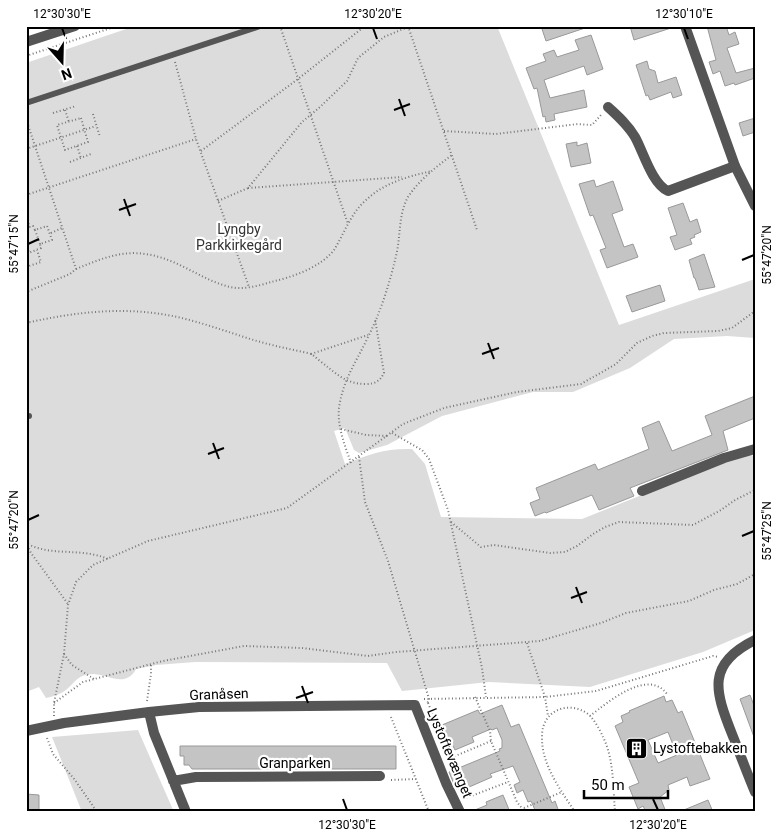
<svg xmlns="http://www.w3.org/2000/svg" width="781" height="838" viewBox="0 0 781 838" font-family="Roboto,sans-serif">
	<rect width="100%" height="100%" fill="#fff"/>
	<path fill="#dcdcdc" d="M135,26H497L619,325L755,279V338L727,336L674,339L630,368L573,392H533L442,416L387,445L359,453L354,450L345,428L334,431L345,464C370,454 386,448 412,449L425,464L441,517L582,519L744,454L755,456V630L703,652L590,687L489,682L402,691L387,663L195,662L156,665L136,669C126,688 109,675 94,674C74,674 75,686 61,693C56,696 50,697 46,698L39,687L26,692V63Z
		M138,730L174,812H82L52,737Z"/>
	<path fill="#c4c4c4" stroke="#999" fill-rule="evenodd" d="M541,26H585V28L546,41Z
		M630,26H670L671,28L634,40Z
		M707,26H726L729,35L735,32L739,44L727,48L736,73L755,68V78L735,85L734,83L725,86L720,71L713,74L709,62L716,60Z
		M591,35L603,69L587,75L584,66L544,80L550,98L584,90L587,107L554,114L555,120L546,122L545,116L543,117L537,88L534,89L526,68L546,61L543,54L554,50L557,57L579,50L575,40Z
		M647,61L649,69L655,71L658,83L676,77L682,95L673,98L671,92L650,100L648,95L646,96L636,65Z
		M755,118V132L743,136L739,123Z
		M577,142V146L587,143L591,163L571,167L566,144Z
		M594,180L596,187L613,181L623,210L612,214L624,247L633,244L638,257L607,268L600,250L606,248L593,215L590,216L579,184Z
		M683,203L690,222L697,219L701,232L694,235L695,237L690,239L692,244L675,250L670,237L677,235L668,208Z
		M704,254L715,287L699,290L695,278H694L689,260Z
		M660,285L665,301L632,312L626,296Z
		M755,396V418L723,431L728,450L630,488L634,496L599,510L592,495L546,513L545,512L535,516L530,503L540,499L536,488L595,464L598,470L649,449L642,428L659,421L672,451L712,435L705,416Z
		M750,695L755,708L754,737L740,699Z
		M664,696L666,702L672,700L678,713L682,711L710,779L690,786L687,777L668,785L669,790L660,797L666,812H646L643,806L638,809L629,787L639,783L615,726L623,722L621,716L630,712L629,711ZM668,732L677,755L658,763L648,740Z
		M502,705L511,727L519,724L552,803L555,801L559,812H530L535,810L532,803L531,801L528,802L523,790L517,793L514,785L520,782L513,766L490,774L492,777L460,791L458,788L456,789L449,772L500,751L499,749L502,748V740L497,728L492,730L491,729L472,737L474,742L455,750L451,742L449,743L442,725L478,710L480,714Z
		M180,746H396V769H192L189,765H184V756H180Z
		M26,794L39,795V812H26Z
		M503,795L510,812H470L487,805L486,802Z
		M708,800L713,812H679Z"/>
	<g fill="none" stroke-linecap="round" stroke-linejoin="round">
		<path stroke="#777" stroke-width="2" stroke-dasharray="1 2.5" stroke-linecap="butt" d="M280,26L348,224
			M408,26L477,230
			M26,56L117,26
			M175,62L196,139L249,287
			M65,110L69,122
			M53,113L76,106
			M93,114L100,137
			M81,118L88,142L65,150L57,125Z
			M26,119L76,269L70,274L26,292
			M444,131L496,134L578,124L592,125L601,115
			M77,146L81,158
			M26,149L96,126
			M201,151L298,79L365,26
			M70,162L91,154
			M248,188L402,177
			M26,195L196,139
			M218,201L248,188L302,122L320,107L347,81L358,58L384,37L408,27
			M26,217L30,227
			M26,228L33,226L35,230L47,226L52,240L40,244L41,248L26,254
			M35,230L40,244
			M51,233L62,228
			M26,244L29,253
			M26,267L41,262L37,250
			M76,269C98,260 121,250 145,254C177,258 201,280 230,287C243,290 258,286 271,282C292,277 320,268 334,250C344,234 350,215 364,202C383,183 406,177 432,171
			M26,323C71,313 115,307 161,314C188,318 213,327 238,335C261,343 284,348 308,353C313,354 316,358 320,361C336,373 345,384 366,384C375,384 380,381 384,373L375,319
			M311,354L368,335
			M341,429L366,435L388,436
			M392,433L422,450L429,459L448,510L482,668L486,697
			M359,457L365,502L388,561L429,699L427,704
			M351,463C345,446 337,426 339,408C343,379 357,361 369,335C381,311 390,282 396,256C401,236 398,215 408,197C419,180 436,167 452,155
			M451,522L481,547L494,545L550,553L565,552L577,546L593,534L605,527L619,522L693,525L721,510L735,500L755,490
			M26,542L31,553L68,604
			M28,544C53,557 80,547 108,559
			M527,643L545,697L548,716
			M64,654L72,665L94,679
			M475,697L490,731L491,741L517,802L525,812
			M424,699L545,697L596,691L713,656L718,657
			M147,701L151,674V664
			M54,703L83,682L163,661L244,646L302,648L368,656L396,652L540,641L601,623L626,613L689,601L714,590L737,584L755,574
			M428,703L451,758
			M54,716V703L64,654L68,605L76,582L93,565L148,541L287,508L403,424L444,408L517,392L581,384L616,364L637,343L652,336L664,333L718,331L732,328L755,311
			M590,716C608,702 648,668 667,694
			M391,717L429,812
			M47,738L53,754L75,780L97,812
			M448,759L491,741
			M391,780L416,779
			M466,798L508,782
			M524,808L562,792
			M575,812C560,789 541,764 542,736C542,710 569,700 588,714C594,719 600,730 603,737C614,759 613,787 615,812"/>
		<path stroke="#555" stroke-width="6" d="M26,103L260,26
			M26,416H29"/>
		<path stroke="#555" stroke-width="10" d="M608,107C618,116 628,125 635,137C643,151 652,184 668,191L735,166
			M642,491L724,458L755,449
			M149,712L154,733L186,812
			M26,731L64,723L149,712L199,707L415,705L446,783L460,812
			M173,781L196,777L380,776"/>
		<path stroke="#555" stroke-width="10" d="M685,26L735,166L755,206
			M26,42L75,26
			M755,640C706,664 715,691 732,734C740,754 747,773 755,792"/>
	</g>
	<path fill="none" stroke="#000" stroke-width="2" d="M62,28L66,39M373,28L377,39M684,28L688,39M399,99L405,116M394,110L410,104M124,199L130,216M119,210L136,204M28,244L39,239M742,260L754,255M488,343L494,359M482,354L499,348M213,443L219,459M208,454L224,448M28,520L39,515M742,536L754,531M576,587L582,603M571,598L587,592M302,686L308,703M296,698L313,692M343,799L347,810M653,799L658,810"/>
	<defs>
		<symbol id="building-square" viewBox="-11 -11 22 22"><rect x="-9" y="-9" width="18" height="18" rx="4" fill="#000" stroke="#fff"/><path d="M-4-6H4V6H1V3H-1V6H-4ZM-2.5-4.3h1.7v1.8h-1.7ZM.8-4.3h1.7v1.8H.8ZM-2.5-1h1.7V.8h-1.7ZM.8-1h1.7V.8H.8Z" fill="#fff"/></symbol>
	</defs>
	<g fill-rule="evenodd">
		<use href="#building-square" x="624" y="736" width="25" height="25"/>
	</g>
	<g text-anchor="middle" stroke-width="4.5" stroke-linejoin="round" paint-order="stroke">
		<g font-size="14" fill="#333" stroke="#fff">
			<text x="239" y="234">Lyngby<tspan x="239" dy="16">Parkkirkegård</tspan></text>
		</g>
		<g font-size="14" fill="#000" stroke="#fff">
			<text transform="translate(219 694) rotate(-2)" y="5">Granåsen</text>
			<text transform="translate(450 753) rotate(67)" y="5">Lystoftevænget</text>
			<text x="295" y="768">Granparken</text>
		</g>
		<g font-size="14" fill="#000" stroke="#fff" text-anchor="start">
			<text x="653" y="753">Lystoftebakken</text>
		</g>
	</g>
	<rect width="781" height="838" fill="none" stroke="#ffffff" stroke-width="55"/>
	<g transform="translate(62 62) rotate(160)" stroke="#ffffff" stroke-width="4" paint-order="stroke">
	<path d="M0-4L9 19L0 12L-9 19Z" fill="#000000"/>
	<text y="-8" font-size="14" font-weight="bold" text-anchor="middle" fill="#000000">N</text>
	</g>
	<path d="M584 790v8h84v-8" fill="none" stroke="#000000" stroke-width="2.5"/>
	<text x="591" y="790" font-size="15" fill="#000000" stroke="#ffffff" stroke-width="4" paint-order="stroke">50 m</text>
	<rect x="28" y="28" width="726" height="782" fill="none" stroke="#000" stroke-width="2"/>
	<g font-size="12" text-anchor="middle" fill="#000">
		<text x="62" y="18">12°30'30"E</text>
		<text x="373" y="18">12°30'20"E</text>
		<text x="684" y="18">12°30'10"E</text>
		<text transform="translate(14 244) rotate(-90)" y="4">55°47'15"N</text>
		<text transform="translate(767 255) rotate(-90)" y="4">55°47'20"N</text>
		<text transform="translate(14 520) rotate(-90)" y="4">55°47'20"N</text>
		<text transform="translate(767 531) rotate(-90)" y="4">55°47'25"N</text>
		<text x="347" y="829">12°30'30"E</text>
		<text x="658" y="829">12°30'20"E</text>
	</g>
</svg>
